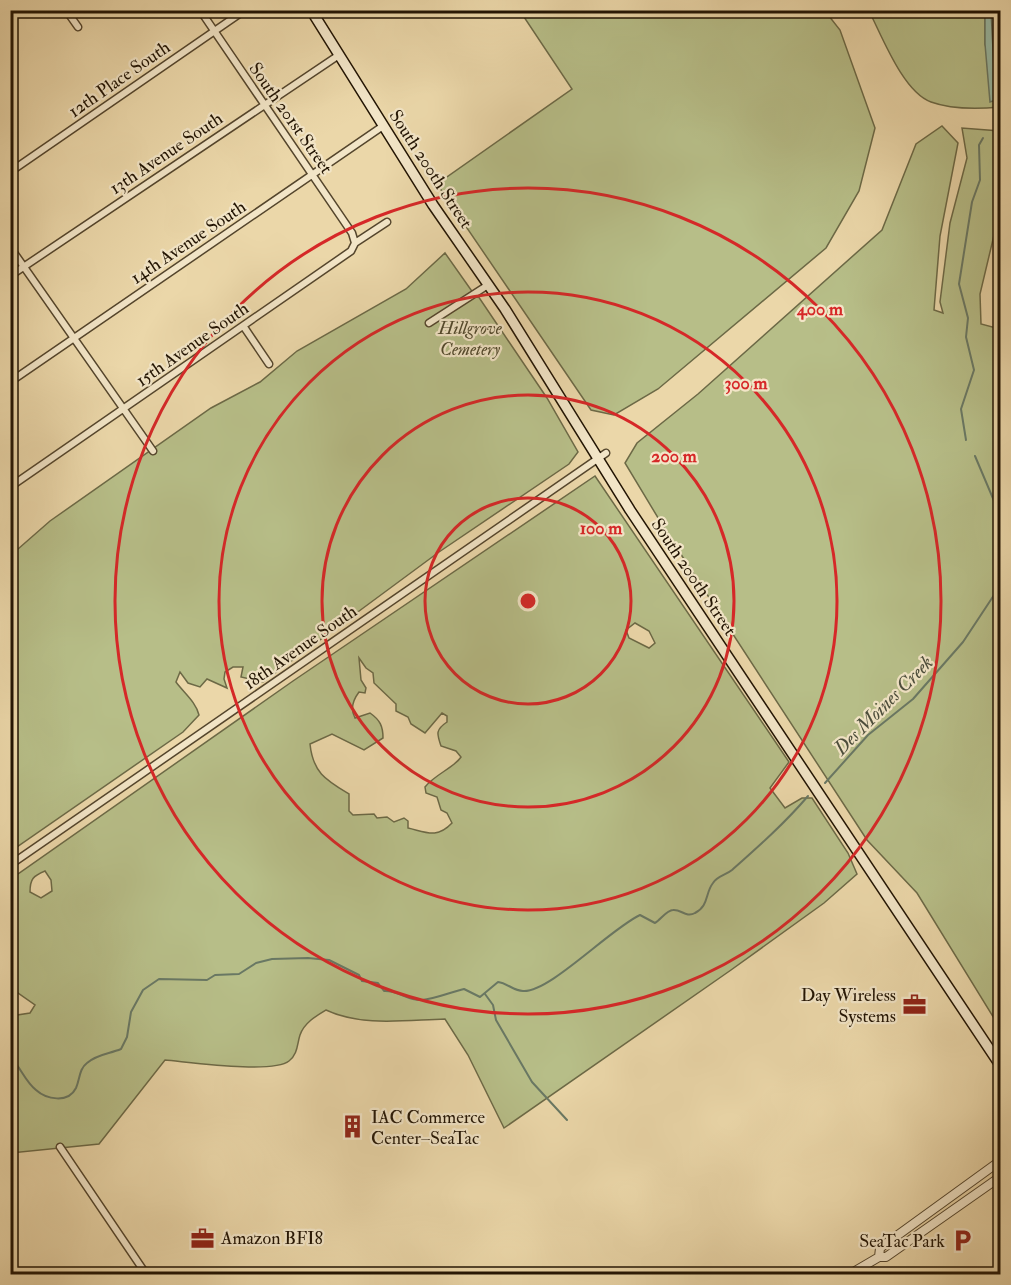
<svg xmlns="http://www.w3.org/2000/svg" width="1011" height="1285" viewBox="0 0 1011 1285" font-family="'IM FELL Double Pica',serif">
	<rect width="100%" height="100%" fill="#ebd7a9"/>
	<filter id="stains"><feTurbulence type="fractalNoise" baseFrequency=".00333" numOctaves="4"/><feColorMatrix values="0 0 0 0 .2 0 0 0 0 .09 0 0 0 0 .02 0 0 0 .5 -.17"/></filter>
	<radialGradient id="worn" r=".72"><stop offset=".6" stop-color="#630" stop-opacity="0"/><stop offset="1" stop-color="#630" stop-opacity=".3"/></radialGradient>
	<path fill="#b7be88" stroke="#6c6946" stroke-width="1.5" fill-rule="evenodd" d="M520,11H825L840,30L875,128L859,191L826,248L658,389L614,415L591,410L437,184L572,89Z
		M869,11H985V44L999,99L1000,89V107C978,109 953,110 931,102C903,92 882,36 869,11Z
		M942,126L958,143L940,236L934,310L943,313L940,302L950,223L967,158L962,128L1000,131V210L980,294L981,324L1000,329V1028L917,893L867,840L669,536L625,463L637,443L698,394L882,230L916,144Z
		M445,253L476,297L478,296L547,398L578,452L569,464L439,552L263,682L241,677L243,667H233L225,672L224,679L227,688L207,679L200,687L188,683L180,672L176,682C184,693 196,702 199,715L183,732L11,851L10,556L50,521L211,408L260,382L297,351L406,289Z
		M595,476L789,762L770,788L785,808L802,798H812L848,853L857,874L824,903L731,970L504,1128L468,1055L445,1019C406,1020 362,1027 326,1010C316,1016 304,1023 300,1035C297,1044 298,1054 289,1061C273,1074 189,1062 165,1060L99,1144L11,1153V1016L30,1013L35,1005L11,988V879L293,681ZM635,623L649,631L655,643L649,648L629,638L626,630ZM359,658L366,668L373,673L374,683L396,704V711L408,717L411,724L425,733L442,713L447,716V722C435,730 437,734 441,746L456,751L461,757C455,767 434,775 425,787L426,793L437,797L441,810L447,813L452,823C437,839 426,832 408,828V821L404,818L394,822L387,817L377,818L374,814L353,815L349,811V794C326,780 313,773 310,744L332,734L364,750L383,738C383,726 380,720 370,713L355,718C350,709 353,700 359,692L365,693L366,688L361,680ZM45,871L51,880L52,891L41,898L30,892C30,879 33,876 45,871Z"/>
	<path fill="#99baa5" stroke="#697864" stroke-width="1.5" d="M985,11H1000V89L999,99L990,102L985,44Z"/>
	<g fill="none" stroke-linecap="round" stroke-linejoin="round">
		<path stroke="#5e6754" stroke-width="1.5" d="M991,10L995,90L1000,93
			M999,10L1000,71"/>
		<path stroke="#697864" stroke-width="2" d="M966,440L961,409L974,370L966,337L968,318L959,284L972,202L980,180L979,145L983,138
			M975,456L1000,515
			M825,783L868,735L913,699L963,642L1000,586
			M485,994L493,1005L496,1020L532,1082L567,1120
			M10,1057C21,1067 24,1080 36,1090C46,1099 68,1104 76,1088C80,1079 79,1069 87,1063C97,1054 109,1054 121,1049L127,1037L131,1012L143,990L159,979L207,980L215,975L239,974L256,963L272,959L308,958L329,960L359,975L362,981L378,983L384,991C398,990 408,1001 422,1000C435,999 451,992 464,989L480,997L498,982C507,983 514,991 523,991C549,993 610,929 640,915L655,923C661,919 667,910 673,910C681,909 686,918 695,913C709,906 705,893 713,883C717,876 726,875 732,870C759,846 785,823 808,796"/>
		<defs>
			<path id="minor" d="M66,10L78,27
				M200,10L352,233L355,243
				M10,172L245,10
				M10,247L153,451
				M10,276L339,55
				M429,323L488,285
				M244,327L269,364
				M10,382L383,126
				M10,487L351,251L355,243L387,222
				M10,865L606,453
				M60,1147L146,1274"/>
			<path id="tertiary" d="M879,1257L880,1248L1000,1161
				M850,1274L879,1257H886L1000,1177"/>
			<path id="secondary" d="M311,10L433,205L505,309L630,510L1000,1065"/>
		</defs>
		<use href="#minor" stroke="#54452c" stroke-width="9"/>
		<use href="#tertiary" stroke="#54452c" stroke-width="10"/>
		<use href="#secondary" stroke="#221403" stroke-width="12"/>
		<use href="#minor" stroke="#f2e5c7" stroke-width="6"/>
		<use href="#tertiary" stroke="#f2e5c7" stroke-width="8"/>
		<use href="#secondary" stroke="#f2e5c7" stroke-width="9"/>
	</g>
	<g fill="none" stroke="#d62828" stroke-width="3">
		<circle cx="528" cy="601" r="103"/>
		<circle cx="528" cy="601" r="206"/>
		<circle cx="528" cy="601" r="309"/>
		<circle cx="528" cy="601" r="413"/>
	</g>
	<defs>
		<symbol id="office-bare" viewBox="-9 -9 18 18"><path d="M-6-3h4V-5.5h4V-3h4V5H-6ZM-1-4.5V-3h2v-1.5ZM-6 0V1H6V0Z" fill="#8f2418" stroke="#f2e5c7" stroke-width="2.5" paint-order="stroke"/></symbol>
		<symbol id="building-bare" viewBox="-9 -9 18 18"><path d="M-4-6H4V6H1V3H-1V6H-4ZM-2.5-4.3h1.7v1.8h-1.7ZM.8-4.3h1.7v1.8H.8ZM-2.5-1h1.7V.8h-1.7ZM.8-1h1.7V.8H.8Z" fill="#8f2418" stroke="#f2e5c7" stroke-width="2.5" paint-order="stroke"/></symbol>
		<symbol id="parking-bare" viewBox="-9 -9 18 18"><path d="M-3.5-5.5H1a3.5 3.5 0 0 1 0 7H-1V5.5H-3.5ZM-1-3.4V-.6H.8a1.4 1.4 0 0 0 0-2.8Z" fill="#8f2418" stroke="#f2e5c7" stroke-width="2.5" paint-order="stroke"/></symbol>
	</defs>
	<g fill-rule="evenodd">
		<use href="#office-bare" x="898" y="988" width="33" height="33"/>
		<use href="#building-bare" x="336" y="1110" width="33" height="33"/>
		<use href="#office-bare" x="186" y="1222" width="33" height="33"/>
		<use href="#parking-bare" x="946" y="1224" width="33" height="33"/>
	</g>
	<g text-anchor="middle" stroke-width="4.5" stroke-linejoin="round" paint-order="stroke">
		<g font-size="18" fill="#221403" stroke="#f2e5c7">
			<text transform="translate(119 79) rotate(-35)" y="6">12th Place South</text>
			<text transform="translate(291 118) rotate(55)" y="6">South 201st Street</text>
			<text transform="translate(166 153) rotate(-34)" y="6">13th Avenue South</text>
			<text transform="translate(431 169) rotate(57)" y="6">South 200th Street</text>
			<text transform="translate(188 242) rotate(-34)" y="6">14th Avenue South</text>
			<text transform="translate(192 344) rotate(-35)" y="6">15th Avenue South</text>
			<text transform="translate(694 577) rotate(56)" y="6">South 200th Street</text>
			<text transform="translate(300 647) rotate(-35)" y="6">18th Avenue South</text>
		</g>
		<g font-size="18" font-style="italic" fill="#4f472b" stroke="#f2e5c7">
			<text x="470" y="334">Hillgrove<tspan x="470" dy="21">Cemetery</tspan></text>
		</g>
		<g font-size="18" fill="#221403" stroke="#f2e5c7" text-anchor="end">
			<text x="896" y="1001">Day Wireless<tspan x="896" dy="21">Systems</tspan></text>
			<text x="371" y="1123" text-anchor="start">IAC Commerce<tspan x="371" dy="21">Center–SeaTac</tspan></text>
			<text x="221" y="1244" text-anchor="start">Amazon BFI8</text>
			<text x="945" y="1247">SeaTac Park</text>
		</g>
		<g font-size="20" font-style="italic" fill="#4c4e3c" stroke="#f2e5c7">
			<text transform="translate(883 705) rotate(-45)" y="7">Des Moines Creek</text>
		</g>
	</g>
	<circle cx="528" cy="601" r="9" fill="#d62828" stroke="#f2e5c7" stroke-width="3"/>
	<g font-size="18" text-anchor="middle" font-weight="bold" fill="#d62828" stroke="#f2e5c7" stroke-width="4.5" stroke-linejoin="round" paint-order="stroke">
		<text x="820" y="315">400 m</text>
		<text x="746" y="389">300 m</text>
		<text x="674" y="462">200 m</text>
		<text x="601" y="534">100 m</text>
	</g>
	<rect width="1011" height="1285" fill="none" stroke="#ebd7a9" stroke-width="36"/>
	<rect x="12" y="12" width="987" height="1261" fill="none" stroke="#221403" stroke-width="3"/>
	<rect x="18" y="18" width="975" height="1249" fill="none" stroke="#221403" stroke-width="1.5"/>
	<rect width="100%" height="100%" filter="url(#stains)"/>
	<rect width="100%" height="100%" fill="url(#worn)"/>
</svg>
